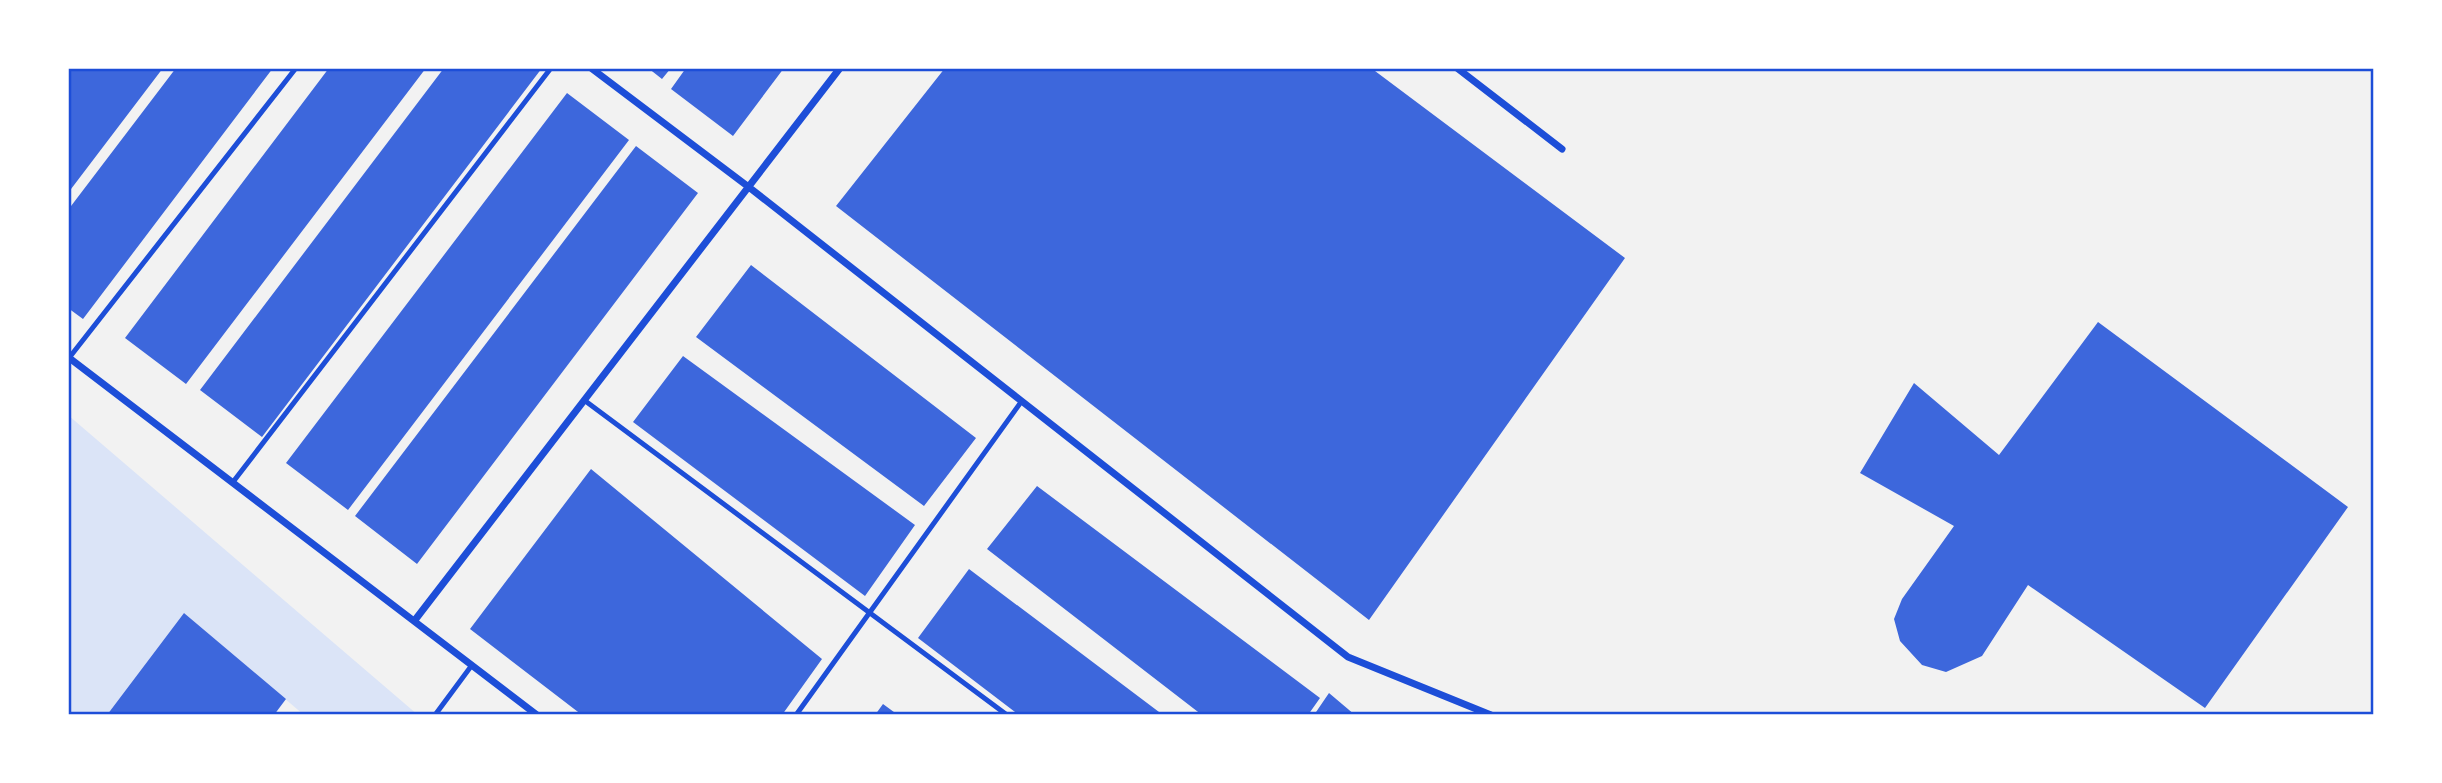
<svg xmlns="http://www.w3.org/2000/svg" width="2442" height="783" viewBox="0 0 2442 783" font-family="Overpass,sans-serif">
	<rect width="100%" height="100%" fill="#f2f2f2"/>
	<path fill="#dbe4f7" d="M68,415L418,715H304L184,613L107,715H68Z"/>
	<path fill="#3d67dc" d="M68,68H163L68,193Z
		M176,68H273L83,319L68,308V210Z
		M329,68H426L186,384L125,338Z
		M444,68H542L262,437L200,390Z
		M648,68H671L662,79Z
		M686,68H784L733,136L671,89Z
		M945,68H1371L1625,258L1369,620L836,206Z
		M567,93L629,140L348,510L286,463Z
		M636,146L698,193L417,564L355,516Z
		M751,265L976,438L924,506L696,337Z
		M2098,322L2348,507L2205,708L2028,585L1982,656L1946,672L1922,665L1900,641L1894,619L1902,599L1954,526L1860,473L1914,383L1999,455Z
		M683,356L915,525L865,596L633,422Z
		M591,469L822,659L782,715H582L470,629Z
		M1037,486L1320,698L1308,715H1202L987,549Z
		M969,569L1163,715H1019L918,638Z
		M184,613L286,699L274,715H107Z
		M1329,693L1355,715H1314Z
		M883,704L898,715H875Z"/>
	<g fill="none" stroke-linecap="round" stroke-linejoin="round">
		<path stroke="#1d4ed8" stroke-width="5" d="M69,358L296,68
			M584,400L1007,715
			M233,482L551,68
			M435,715L472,665
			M796,715L1021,402"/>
		<path stroke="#1d4ed8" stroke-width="7" d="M591,68L750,188L1348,657L1491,715
			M1457,68L1562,149
			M68,357L537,715
			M415,620L840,68"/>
	</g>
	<rect width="2442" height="783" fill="none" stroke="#ffffff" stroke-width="140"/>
	<rect x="70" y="70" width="2302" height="643" fill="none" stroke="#1d4ed8" stroke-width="2.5"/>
</svg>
